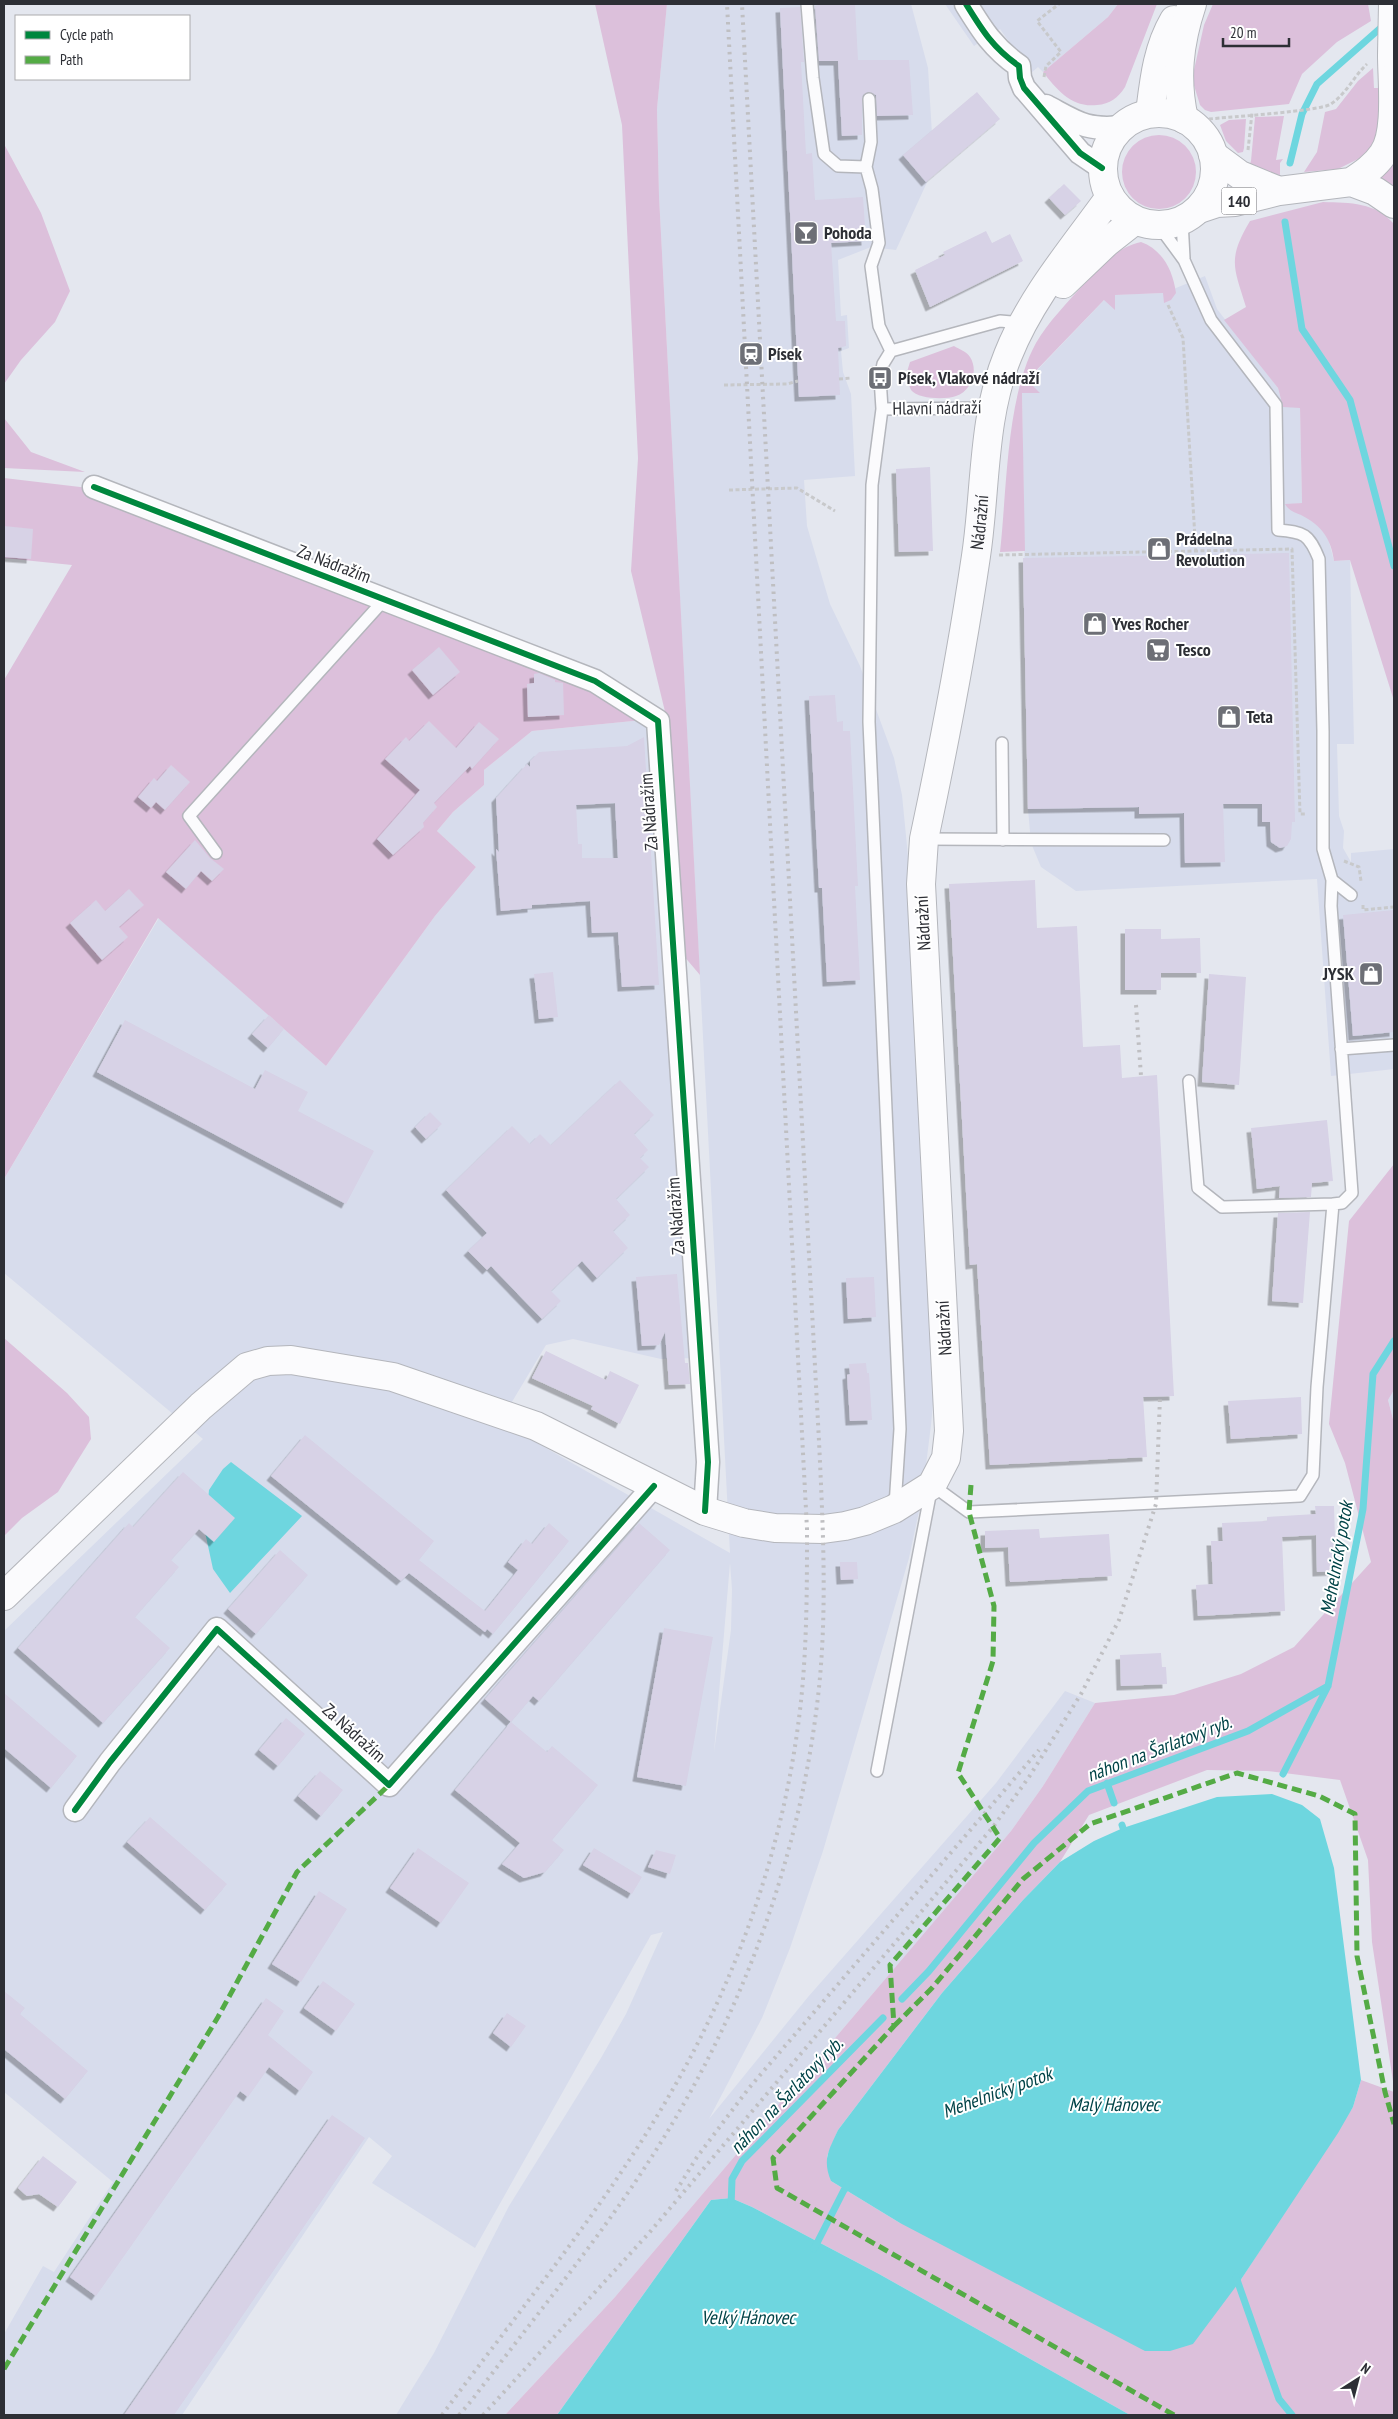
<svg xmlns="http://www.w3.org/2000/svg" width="1398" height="2419" viewBox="0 0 1398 2419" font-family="'PT Sans Narrow',sans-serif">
	<defs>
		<filter id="shadow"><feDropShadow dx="-4.5" dy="4.5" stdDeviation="0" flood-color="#0004"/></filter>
	</defs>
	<rect width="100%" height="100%" fill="#e4e7ef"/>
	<path fill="#d7dcec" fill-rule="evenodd" d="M667,4H911L928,68L934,167L896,250L871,247L838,260L841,316L847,315L849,348L841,351L843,372L851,394L855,476L804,480L807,526L830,604L860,666L894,758L902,795L914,918L935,1383L931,1425L922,1497L909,1558L823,1851L790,1948L762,2018L709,2119L808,1997L996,1783L1065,1691L1095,1703L1043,1786L1011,1831L615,2297L505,2415H396L434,2353L509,2206L601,2058L626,2014L663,1932L651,1935L475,2248L372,2183L392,2156L369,2137L182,2415H4V2334L43,2266L54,2272L113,2182L4,2092V1631L203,1439L4,1273V1179L159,918L326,1066L435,916L476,867L437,831L453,812L484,785V770L532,731L643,720L654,739L694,1358L661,1359L573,1339L546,1345L500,1422L730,1553L659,196L657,109ZM730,1563L732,1589L731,1630L714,1752Z
		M945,4H1118L1108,17L1043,72L1038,67L1031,73L1000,29L974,46Z
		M1205,276L1217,309L1278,388L1283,407H1300L1302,503L1286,505L1317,524L1328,538L1334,561L1350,560L1354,744H1337L1339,816L1344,831L1343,848L1351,862V853L1394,849V1069L1331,1076L1317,879L1076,891L1041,867L1031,843L1028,809L1022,386L1109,295L1164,293Z
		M1394,1390V1423L1388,1400Z"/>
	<path fill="#dcc0db" d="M595,4H667L657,109L659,196L700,975L683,955L668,724L631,571L638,458L622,125Z
		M1118,4H1157L1125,87C1118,98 1110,104 1097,105C1072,108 1057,90 1043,72L1108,17Z
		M1213,4H1368L1371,21L1337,42L1302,74L1289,104L1211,112L1205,110L1200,105L1192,79L1204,25Z
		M1373,68L1374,88H1381V132L1366,155L1338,169L1304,172L1317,152L1325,112L1336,109L1358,81Z
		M1284,116L1276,160L1283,159L1280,163V175L1248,169L1251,161L1255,117Z
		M1246,119L1244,148L1243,152L1238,153L1226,141L1220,125L1229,120Z
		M1122 172a37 37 0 1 1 74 0a37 37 0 1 1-74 0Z
		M4,144L41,213L70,291L55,322L21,360L4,384Z
		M1394,153V187L1373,177Z
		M1323,202C1351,203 1375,202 1394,224V701L1350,560L1334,561C1331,538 1321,525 1301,515C1294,512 1289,511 1285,504L1302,503L1300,408L1283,407L1278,388L1224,320L1246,307C1234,267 1227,260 1250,221Z
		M1141,242C1163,250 1173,271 1176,293L1171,300L1164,303L1163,293L1115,295V310L1104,300L1027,380L1040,393H1022L1025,551L1000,552C1007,490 1006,397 1036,343C1048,322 1068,302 1084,284C1100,267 1117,247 1141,242Z
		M954,346C959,349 967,352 970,357C979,371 971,391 956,396C945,400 918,399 911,390C909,386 907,379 906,375L910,362Z
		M4,418L31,452L85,472L4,468Z
		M4,478L114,491L542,659L643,720L532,731L484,770V785L453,812L437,831L476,867L435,916L326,1066L158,918L4,1179V680L72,565L4,558Z
		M1394,1164V1390L1388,1400L1394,1423V2088L1372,1942L1368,1860L1340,1780L1267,1771L1207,1770L1089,1815L1060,1862L1023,1900L942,1993L838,2130L827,2156L831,2181L900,2223L1240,2281L1353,2107L1361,2080L1394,2092V2415H1130L879,2274L752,2207L731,2198L711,2200L557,2415H505L615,2297L1011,1831L1043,1786L1095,1703L1174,1695L1241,1674L1294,1647L1371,1562L1345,1463L1329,1424L1349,1221Z
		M4,1338L67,1393L89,1417L91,1439L58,1492L22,1518L4,1536Z"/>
	<path fill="#6ed6df" d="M231,1462L302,1516L230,1593L213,1569L205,1532L209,1490L223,1469Z
		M1272,1794L1302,1805L1320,1819L1334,1868L1361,2080L1353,2107L1338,2133L1240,2281L1193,2344L1170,2351H1145L900,2223L831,2181C822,2159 829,2150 838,2130L942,1993L1023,1900L1060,1862L1094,1841L1123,1828L1217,1797Z
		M731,2198L752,2207L879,2274L1130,2415H557L711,2200Z"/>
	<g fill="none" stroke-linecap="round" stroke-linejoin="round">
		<path stroke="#6ed6df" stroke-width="7" d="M1290,163L1302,114L1317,84L1385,24
			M1285,222L1302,329L1350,400L1394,566
			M1283,1774L1328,1686L1363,1509L1373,1374L1394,1341
			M1107,1783L1114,1803
			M1122,1825L1123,1828
			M902,1999L929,1971L1034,1843L1088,1791L1248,1731L1328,1686
			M731,2206L732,2179L742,2161L883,2018
			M814,2249L844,2190L849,2185
			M1236,2277L1279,2399L1292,2415"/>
	</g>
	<path fill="#d7d2e6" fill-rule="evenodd" filter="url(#shadow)" d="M821,4H855L858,60H909L913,115L877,116L876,95L868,92L863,95L862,99V135L842,136L838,61H819L815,6Z
		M800,7L804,62H801L806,154L812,153L815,200L863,197L866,241L831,243L836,321H845L846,346L838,348L840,395L799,397L780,8Z
		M977,92L1000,119L926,182L903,155Z
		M1064,184L1081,201L1065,215L1049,198Z
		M986,231L992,243L1010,234L1023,261L930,307L915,270L945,255L943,252Z
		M930,467L933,551L899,552L896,469Z
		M4,526L33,529L31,559L4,557Z
		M1289,553L1295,822H1292L1291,839L1287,846L1280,848L1271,842L1270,822H1262V804H1223L1225,862L1185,863L1184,813L1139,814V807L1028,809L1023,558Z
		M439,647L460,672L433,695L412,670Z
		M539,673L555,680V682L563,683L564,715L528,717L527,684L534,683V674Z
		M835,695L837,722L843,721V731H850L858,886H855L860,980L827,982L822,888H819L809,696Z
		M429,721L456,748L479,722L499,739L472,769L470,766L434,803L437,807L423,823L424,827L393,855L377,839L420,790L385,759L406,737L409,741Z
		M644,737L659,985L622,987L618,932L592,933L590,901L532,905V908L501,911L496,849L499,852L496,798L527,764L530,767V761L539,752L627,746ZM615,803L618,858H582V844H578L576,805Z
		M171,765L190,782L165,810L156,802L151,808L138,797L154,778L157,781Z
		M195,840L210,858L224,869L212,881L201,871L186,889L166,872Z
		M1035,880L1037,928L1077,926L1083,1047L1120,1045L1122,1078L1157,1075L1174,1396L1143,1397L1147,1457L990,1465L977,1264L970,1265L949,884Z
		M129,889L144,905L119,927L128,937L102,960L70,923L96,900L105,911Z
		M1394,910V1032L1353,1036L1343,915Z
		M1125,929H1161V939L1200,938L1201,973H1161V990H1125Z
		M553,972L558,1017L539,1019L534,974Z
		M1209,974L1246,977L1239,1085L1202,1082Z
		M269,1015L284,1029L268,1048L252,1034Z
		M125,1020L255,1089L265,1070L308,1092L298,1111L374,1151L346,1204L97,1072Z
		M620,1080L654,1115L634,1134L648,1150L640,1158L649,1167L616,1199L630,1215L613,1231L628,1248L597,1278L582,1261L551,1291L561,1301L542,1319L491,1266L487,1270L468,1251L487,1233L446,1190L512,1126L530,1144L540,1134L551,1145Z
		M430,1112L442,1124L426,1139L415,1127Z
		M1327,1120L1333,1181L1312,1183L1311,1197L1279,1198L1280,1186L1257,1189L1251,1128Z
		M1310,1212L1303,1303L1272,1301L1278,1213Z
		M677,1274L685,1363H688L690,1384L669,1385L665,1332L659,1345L642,1346L636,1277Z
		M874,1277L876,1317L848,1319L846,1278Z
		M546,1351L606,1380L610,1371L639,1385L620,1424L591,1409L593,1406L532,1378Z
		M866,1363L867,1373H869L872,1420L850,1421L847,1375L850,1374L849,1364Z
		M1301,1397L1302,1434L1231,1439L1228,1401Z
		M305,1435L434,1541L419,1560L485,1611L518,1570L508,1562L526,1539L532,1544L549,1523L569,1541L493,1634L487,1629L485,1632L409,1573L401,1581L271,1476Z
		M183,1472L235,1518L214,1542L199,1529L171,1560L179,1567L135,1617L170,1648L103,1723L18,1648L129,1523L133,1527Z
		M1315,1506H1334L1336,1571L1317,1572L1316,1535L1282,1537L1285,1611L1198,1616L1196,1585L1213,1584L1211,1541H1223L1222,1523L1267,1521V1517L1316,1514Z
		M639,1523L670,1550L539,1701L533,1696L511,1722L485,1699Z
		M1039,1529L1040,1538L1109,1534L1112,1576L1010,1582L1008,1547L985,1548V1531Z
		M280,1550L308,1575L256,1634L228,1609Z
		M840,1562H857L858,1579L841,1580Z
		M664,1628L713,1637L686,1786L637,1777Z
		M1161,1653L1162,1667H1166L1167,1684L1121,1686L1120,1655Z
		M4,1693L77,1756L51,1788L4,1748Z
		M286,1718L305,1734L278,1766L259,1750Z
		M511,1722L547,1752L552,1746L598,1785L552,1840L564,1850L545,1872L524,1878L502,1864L520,1843L455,1790Z
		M320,1771L343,1790L321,1816L298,1796Z
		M150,1817L227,1884L205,1910L127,1842Z
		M418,1848L469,1883L441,1923L390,1888Z
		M594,1848L642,1877L632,1894L583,1865Z
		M656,1850L676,1855L670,1874L648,1867Z
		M319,1891L347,1909L301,1982L272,1964Z
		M323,1981L355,2004L336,2031L304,2008Z
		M4,1991L25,2008L20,2014L88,2071L65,2099L4,2049Z
		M266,1998L284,2011L268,2035L313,2072L300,2091L269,2067L248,2097L240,2091L96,2296L70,2277Z
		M507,2013L526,2026L511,2047L493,2033Z
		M332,2115L365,2138L174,2415H124Z
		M43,2156L77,2182L58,2207L39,2194L27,2196L18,2188Z"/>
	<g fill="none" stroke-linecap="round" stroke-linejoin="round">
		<defs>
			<path id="lane" d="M807,4L813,78L824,154L838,166L866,167L872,189L879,243L871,266L879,326L891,351
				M866,167L871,142L869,99
				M1182,221L1184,258
				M1159,226L1184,260L1211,320L1276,405L1278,530C1304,532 1309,534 1319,559L1323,731V849L1332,880L1351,895
				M882,409L993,408
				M1002,743L1003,840
				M924,839L1164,840
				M216,853L189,816L384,600
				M1341,1049L1394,1045
				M1189,1081L1198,1188L1222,1207L1333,1204
				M895,1506L900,1429L869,722L872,485L882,409L880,378L883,364L891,351L1000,321L1022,323
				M877,1771L932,1485L969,1512L1300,1496L1313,1475L1317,1387L1333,1204L1342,1203L1352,1193L1331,906L1332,880"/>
			<path id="street" d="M966,4C982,30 993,48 1019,66L1020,78L1024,88L1080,153L1102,168
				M1046,106C1076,122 1086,131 1122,127
				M94,487L595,681L658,721L708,1462L705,1511
				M75,1810L110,1762L217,1629L389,1785L654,1486"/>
			<g id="secondary">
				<circle cx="1159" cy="169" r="56"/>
				<path d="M1150,113C1154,81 1157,49 1174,20"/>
				<path d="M1184,119C1175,79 1179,43 1192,4"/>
				<path d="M1063,284L1106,243L1134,221"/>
				<path id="s1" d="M4,1596L201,1406L247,1367L268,1361L291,1360L393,1377L536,1426L705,1511L744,1523L775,1528L823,1529L845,1526L865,1521L894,1509L932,1485L946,1458L949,1431L921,884L924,839C944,745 962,651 976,556C986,490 982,418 1008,355C1031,297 1074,247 1110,197"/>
			</g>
			<path id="highway" d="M1213,155L1240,175L1279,191
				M1351,182C1363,174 1375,166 1383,154C1398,133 1392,82 1392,55
				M1199,209L1217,203L1235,202L1279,191L1351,182L1375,191L1394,204"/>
		</defs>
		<use href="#lane" stroke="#b4b6bc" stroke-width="14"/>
		<use href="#street" stroke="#b4b6bc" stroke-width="25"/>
		<use href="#secondary" stroke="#b4b6bc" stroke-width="30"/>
		<use href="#highway" stroke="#b4b6bc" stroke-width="30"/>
		<path stroke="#c8c9cb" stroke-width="3" stroke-dasharray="4 2.5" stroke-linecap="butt" d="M1044,77L1046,66L1061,52L1037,21L1059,4
			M1209,119C1228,117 1322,111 1331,104C1347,93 1354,76 1367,64
			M1248,150L1252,113
			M1168,305L1183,338L1196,555
			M839,379L851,378
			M724,385L787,384L798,381
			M729,490L797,488L835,511
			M999,555L1292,549L1300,814H1307
			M1344,861L1359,867L1361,881
			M1363,905V910L1394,907"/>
		<use href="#lane" stroke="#fbfbfd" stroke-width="11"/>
		<use href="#street" stroke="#fbfbfd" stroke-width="22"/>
		<use href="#secondary" stroke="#fbfbfd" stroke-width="28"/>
		<use href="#highway" stroke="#fbfbfd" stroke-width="28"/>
		<path stroke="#bfbfc2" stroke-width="4" stroke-dasharray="2.5 5" stroke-linecap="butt" d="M1136,1005L1141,1076
			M676,2191L697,2157L749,2088L1039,1750
			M442,2415C518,2312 601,2212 666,2101C738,1979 786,1842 801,1701C807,1644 807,1586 807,1529L727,4
			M459,2415L472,2400C532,2320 597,2242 651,2158C739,2021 797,1867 817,1705C828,1618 823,1528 819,1441L742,4
			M483,2415L649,2233L993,1827L1029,1777L1081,1694L1119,1620L1156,1504L1160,1397"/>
		<defs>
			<path id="highway-bridge" d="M1392,55L1393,4"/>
		</defs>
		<use href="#highway-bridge" stroke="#b4b6bc" stroke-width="30" stroke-linecap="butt"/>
		<use href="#highway-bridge" stroke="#fbfbfd" stroke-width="28"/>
		<path stroke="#54ab45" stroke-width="5" stroke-dasharray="10 5" stroke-linecap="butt" d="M971,1485L969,1512L994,1606L993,1661L958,1773L1000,1838L890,1965L894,2026L773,2158L777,2188L1174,2415
			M894,2026L932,1988L1023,1879L1090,1824L1237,1773L1319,1796L1355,1814L1357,1956L1385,2092L1394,2124
			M4,2369L218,2017L297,1872L389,1785"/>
		<defs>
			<path id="cycleway" d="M966,4C982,30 993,48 1019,66L1020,78L1024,88L1080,153L1102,168
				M94,487L595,681L658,721L708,1462L705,1511
				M75,1810L110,1762L217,1629L389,1785L654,1486"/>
		</defs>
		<use href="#cycleway" stroke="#fff" stroke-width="9"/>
		<use href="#cycleway" stroke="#00873e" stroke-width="6"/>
	</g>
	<defs>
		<symbol id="bar-square" viewBox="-11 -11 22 22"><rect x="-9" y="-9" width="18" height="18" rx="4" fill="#6d6f76" stroke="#fff"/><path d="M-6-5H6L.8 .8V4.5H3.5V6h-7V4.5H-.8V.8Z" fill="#fff"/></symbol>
		<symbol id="station-square" viewBox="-11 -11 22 22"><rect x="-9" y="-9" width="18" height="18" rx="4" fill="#6d6f76" stroke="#fff"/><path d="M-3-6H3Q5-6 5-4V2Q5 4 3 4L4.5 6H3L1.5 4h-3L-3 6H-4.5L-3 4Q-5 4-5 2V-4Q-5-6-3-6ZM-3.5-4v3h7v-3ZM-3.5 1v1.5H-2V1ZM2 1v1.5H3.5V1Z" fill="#fff"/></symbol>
		<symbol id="bus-square" viewBox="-11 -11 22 22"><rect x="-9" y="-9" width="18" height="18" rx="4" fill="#6d6f76" stroke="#fff"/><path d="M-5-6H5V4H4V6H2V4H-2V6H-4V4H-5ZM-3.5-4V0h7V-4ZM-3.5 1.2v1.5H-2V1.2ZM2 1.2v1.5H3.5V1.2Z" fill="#fff"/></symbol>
		<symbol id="shop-square" viewBox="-11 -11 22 22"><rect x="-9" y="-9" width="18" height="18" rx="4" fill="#6d6f76" stroke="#fff"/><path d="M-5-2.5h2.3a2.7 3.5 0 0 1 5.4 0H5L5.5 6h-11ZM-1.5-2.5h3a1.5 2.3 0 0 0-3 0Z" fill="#fff"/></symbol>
		<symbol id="supermarket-square" viewBox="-11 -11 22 22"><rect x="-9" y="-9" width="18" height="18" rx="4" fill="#6d6f76" stroke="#fff"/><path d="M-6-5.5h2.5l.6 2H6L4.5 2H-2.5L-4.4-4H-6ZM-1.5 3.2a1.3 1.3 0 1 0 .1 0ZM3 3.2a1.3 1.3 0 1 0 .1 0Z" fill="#fff"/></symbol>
	</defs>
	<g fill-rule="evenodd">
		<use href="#bar-square" x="792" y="219" width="28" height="28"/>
		<use href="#station-square" x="737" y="340" width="28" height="28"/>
		<use href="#bus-square" x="866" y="364" width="28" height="28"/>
		<use href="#shop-square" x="1145" y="535" width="28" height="28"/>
		<use href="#shop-square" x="1081" y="610" width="28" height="28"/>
		<use href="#supermarket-square" x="1144" y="636" width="28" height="28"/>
		<use href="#shop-square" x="1215" y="703" width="28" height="28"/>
		<use href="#shop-square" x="1357" y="960" width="28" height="28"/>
	</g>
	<g text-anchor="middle" stroke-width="4" stroke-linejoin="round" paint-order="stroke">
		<rect fill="#fff" stroke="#6c6d72" stroke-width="1" x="1221.5" y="187.5" width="35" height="27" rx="4"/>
		<g font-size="16" font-weight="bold" fill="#2d2f35">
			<text x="1239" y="207">140</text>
		</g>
		<g font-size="18" font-weight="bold" fill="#2d2f35" stroke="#fff" text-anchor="start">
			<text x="824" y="239">Pohoda</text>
			<text x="768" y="360">Písek</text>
			<text x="898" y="384">Písek, Vlakové nádraží</text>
			<text x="1176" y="545">Prádelna<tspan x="1176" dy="21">Revolution</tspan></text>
			<text x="1112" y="630">Yves Rocher</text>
			<text x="1176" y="656">Tesco</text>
			<text x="1246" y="723">Teta</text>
			<text x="1354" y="980" text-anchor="end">JYSK</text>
		</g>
		<g font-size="18" fill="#2d2f35" stroke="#fff">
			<text transform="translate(937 408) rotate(-1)" y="6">Hlavní nádraží</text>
			<text dy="6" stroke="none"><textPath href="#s1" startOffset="2034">Nádražní</textPath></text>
			<text transform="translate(334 564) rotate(21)" y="6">Za Nádražím</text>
			<text transform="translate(649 812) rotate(-94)" y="6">Za Nádražím</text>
			<text transform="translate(923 923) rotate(-93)" y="6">Nádražní</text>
			<text transform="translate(676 1216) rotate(-94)" y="6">Za Nádražím</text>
			<text transform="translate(944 1328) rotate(-93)" y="6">Nádražní</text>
			<text transform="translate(354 1733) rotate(42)" y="6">Za Nádražím</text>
		</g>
		<g font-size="19" font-style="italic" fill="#004347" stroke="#fff">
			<text transform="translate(1336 1558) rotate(-80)" y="7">Mehelnický potok</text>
			<text transform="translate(1159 1748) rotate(-21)" y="7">náhon na Šarlatový ryb.</text>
			<text transform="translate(997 2092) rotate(-20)" y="7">Mehelnický potok</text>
			<text transform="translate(786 2095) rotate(-46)" y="7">náhon na Šarlatový ryb.</text>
			<text x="1114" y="2111">Malý Hánovec</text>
			<text x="748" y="2324">Velký Hánovec</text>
		</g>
	</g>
	<rect width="1398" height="2419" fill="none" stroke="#2d2f35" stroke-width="10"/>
	<rect x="15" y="15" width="175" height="65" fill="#ffffff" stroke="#abacae"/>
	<rect x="25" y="31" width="25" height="8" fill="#00873e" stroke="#abacae"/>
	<text x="60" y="40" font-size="15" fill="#2d2f35">Cycle path</text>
	<rect x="25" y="56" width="25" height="8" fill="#54ab45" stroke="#abacae"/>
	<text x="60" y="65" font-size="15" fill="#2d2f35">Path</text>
	<g transform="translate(1358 2379) rotate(36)" stroke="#ffffff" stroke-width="4" paint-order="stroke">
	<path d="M0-4L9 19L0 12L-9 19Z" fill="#2d2f35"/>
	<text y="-8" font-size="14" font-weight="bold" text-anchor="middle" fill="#2d2f35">N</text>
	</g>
	<path d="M1223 38v8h66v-8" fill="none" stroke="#2d2f35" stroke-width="2.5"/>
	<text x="1230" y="38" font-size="15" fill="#2d2f35" stroke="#ffffff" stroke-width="4" paint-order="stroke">20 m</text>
</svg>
